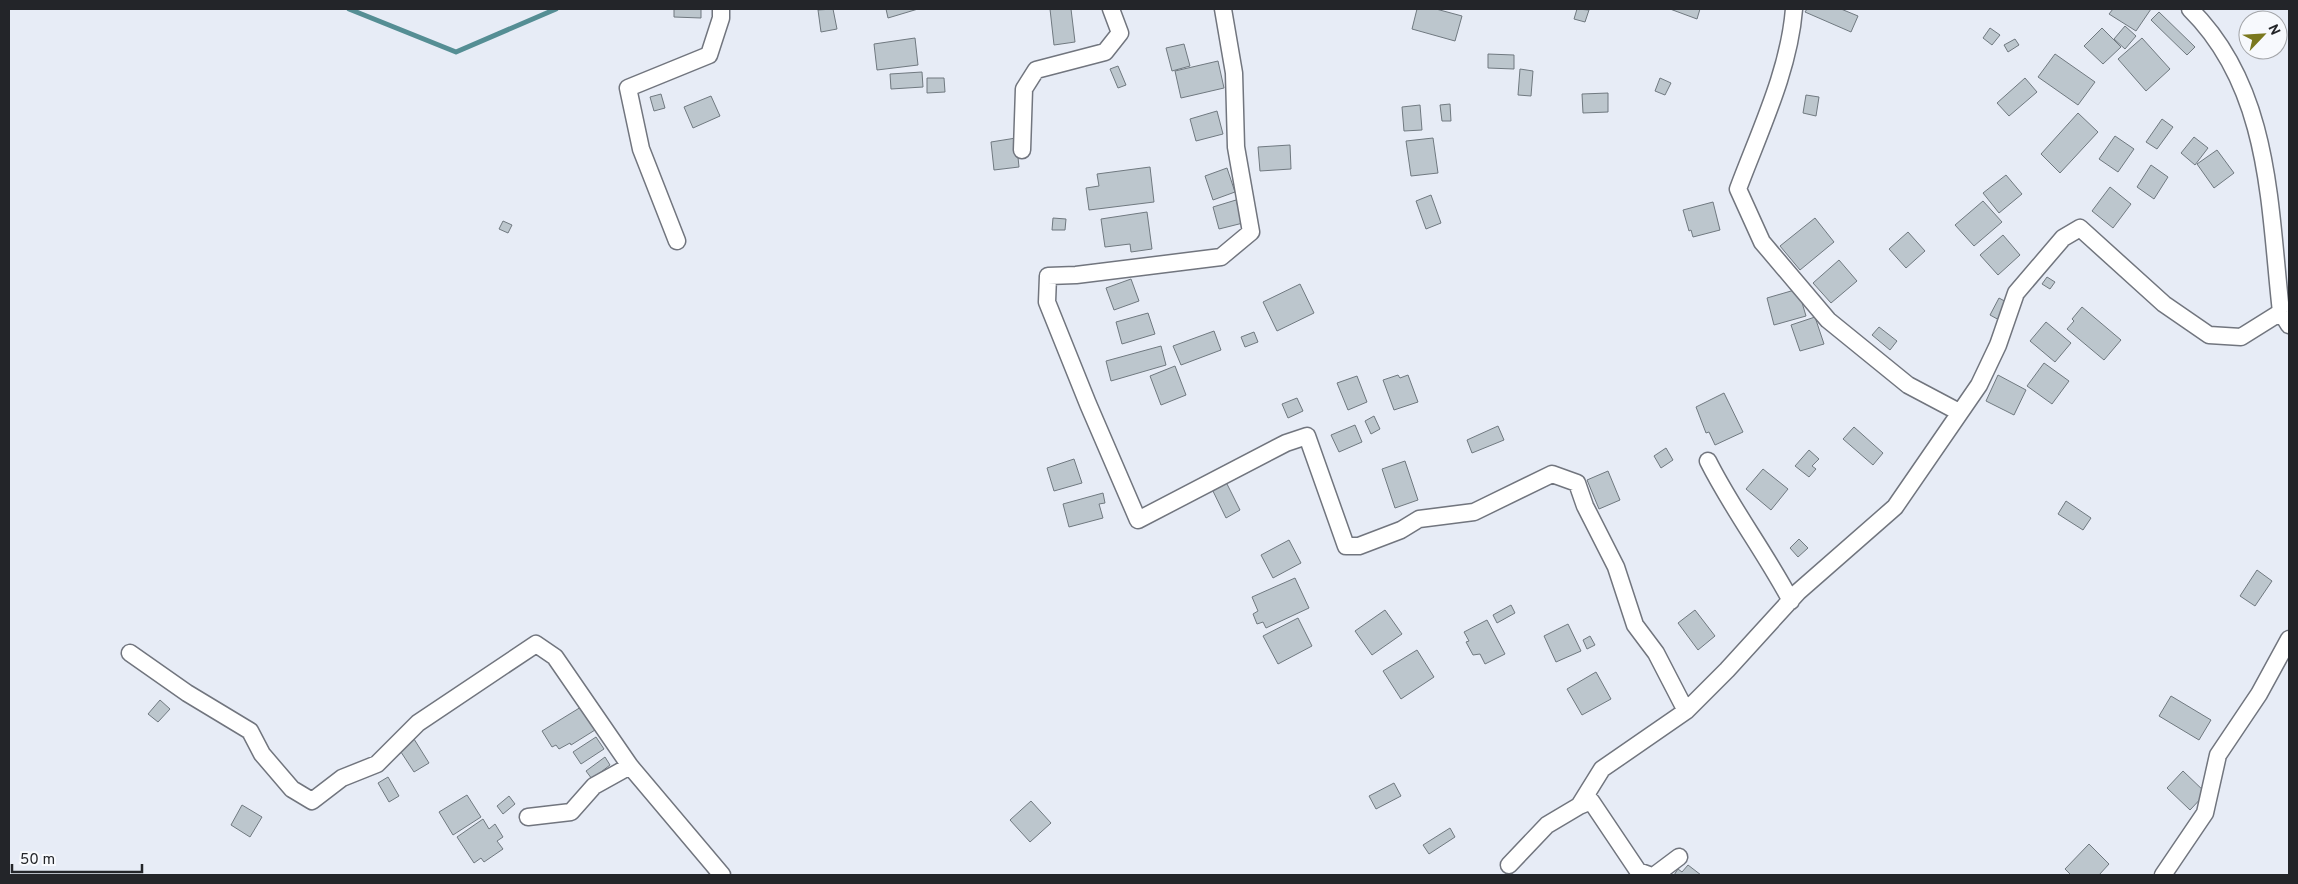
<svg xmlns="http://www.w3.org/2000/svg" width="2298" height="884" viewBox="0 0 2298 884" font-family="Overpass,sans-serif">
	<rect width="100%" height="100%" fill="#e7ecf6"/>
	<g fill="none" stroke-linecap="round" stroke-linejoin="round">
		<path stroke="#558e94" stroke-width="5" d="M349,9L456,52L556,9"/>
	</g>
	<path fill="#bcc6cd" stroke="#707980" d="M674,9H701V18L674,17Z
		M833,9L837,29L821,32L818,10Z
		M886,9H918L888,18Z
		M1050,9H1071L1075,42L1054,45Z
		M1417,9H1436L1462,16L1455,41L1412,29Z
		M1577,9L1589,10L1585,22L1574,19Z
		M1670,9H1700L1697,19Z
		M1807,9H1841L1858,16L1851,32L1805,12Z
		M2113,9H2151L2136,31L2109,14Z
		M2159,12L2195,47L2187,55L2151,20Z
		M2125,26L2136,36L2125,49L2114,39Z
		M1990,28L2000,35L1992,45L1983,38Z
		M2102,28L2121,47L2103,64L2084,46Z
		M915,38L918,65L877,70L874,44Z
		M2142,38L2170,69L2146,91L2118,59Z
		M2015,39L2019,45L2008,52L2004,45Z
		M1184,44L1190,66L1172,71L1166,48Z
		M1488,54L1514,55V69L1488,68Z
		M2055,54L2095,82L2078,105L2038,77Z
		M1218,61L1224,88L1181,98L1175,71Z
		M1118,66L1126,85L1118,88L1110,69Z
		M1520,69L1533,71L1531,96L1518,95Z
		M922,72L923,87L891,89L890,74Z
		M927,78H944L945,92L927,93Z
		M1660,78L1671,83L1665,95L1655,91Z
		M2025,78L2037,92L2009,116L1997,103Z
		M1608,93V112L1583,113L1582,94Z
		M661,94L665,108L654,111L650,97Z
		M1806,95L1819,97L1816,116L1803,113Z
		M711,96L720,116L693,128L684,107Z
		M1450,104L1451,121H1442L1440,105Z
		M1420,105L1422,130L1404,131L1402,107Z
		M1217,111L1223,134L1196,141L1190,119Z
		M2078,113L2098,132L2060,173L2041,154Z
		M2162,119L2173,127L2157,149L2146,142Z
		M2115,136L2134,149L2118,172L2099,159Z
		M2194,137L2208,148L2195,165L2181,153Z
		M1016,138L1019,167L994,170L991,142Z
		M1433,138L1438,173L1411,176L1406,141Z
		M1290,145L1291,169L1260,171L1258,147Z
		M2217,150L2234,173L2214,188L2197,164Z
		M2151,165L2168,177L2154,199L2137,187Z
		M1150,167L1154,202L1089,210L1086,188L1099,186L1097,174Z
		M1227,168L1235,192L1213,200L1205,176Z
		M2006,175L2022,194L1999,213L1983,193Z
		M2110,187L2131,204L2113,228L2092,211Z
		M1431,195L1441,223L1426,229L1416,201Z
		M1236,200L1243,223L1219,229L1213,207Z
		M1983,201L2002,222L1974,246L1955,225Z
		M1713,202L1720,230L1693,237L1691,230L1689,231L1683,210Z
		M1147,212L1152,249L1131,252L1130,244L1105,247L1101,219Z
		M1053,218L1066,219L1065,230H1052Z
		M1815,218L1834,242L1800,270L1780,246Z
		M503,221L512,225L508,233L499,229Z
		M1908,232L1925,251L1906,268L1889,249Z
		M2003,235L2020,255L1998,275L1980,255Z
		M1839,260L1857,281L1831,303L1813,283Z
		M2047,277L2055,282L2050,289L2042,284Z
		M1131,279L1139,301L1114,310L1106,288Z
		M1300,284L1314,313L1277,331L1263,302Z
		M1798,289L1806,316L1774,325L1767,298Z
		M1999,298L2010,304L2001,321L1990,315Z
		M2082,307L2121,340L2104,360L2067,329L2074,321L2072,319Z
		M1148,313L1155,334L1122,344L1116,322Z
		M1815,317L1824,344L1800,351L1791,325Z
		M2046,322L2071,343L2055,362L2030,341Z
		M1879,327L1897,341L1890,350L1872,335Z
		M1214,331L1221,350L1181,365L1173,346Z
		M1254,332L1258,342L1245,347L1241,337Z
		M1161,346L1166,365L1111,381L1106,361Z
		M2044,363L2069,381L2052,404L2027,386Z
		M1175,366L1186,395L1161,405L1150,376Z
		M1398,375L1400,378L1408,375L1418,402L1394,410L1383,380Z
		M1998,375L2026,390L2014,415L1986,401Z
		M1357,376L1367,402L1348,410L1337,383Z
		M1724,393L1743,432L1715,445L1709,432L1706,433L1696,407Z
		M1297,398L1303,411L1288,418L1282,404Z
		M1374,416L1380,429L1371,434L1365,421Z
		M1355,425L1362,442L1339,452L1331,435Z
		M1498,426L1504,440L1472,453L1467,440Z
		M1854,427L1883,453L1873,465L1843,439Z
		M1666,448L1673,460L1661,468L1654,456Z
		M1809,450L1819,459L1812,466L1816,469L1809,477L1795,466Z
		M1074,459L1082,483L1054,491L1047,468Z
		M1405,461L1418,500L1395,508L1382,469Z
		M1763,469L1788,489L1771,510L1746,489Z
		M1608,471L1620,500L1599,509L1587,480Z
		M1225,480L1240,510L1226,518L1211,487Z
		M1103,493L1105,503L1099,504L1103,518L1069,527L1063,504Z
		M2066,501L2091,518L2083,530L2058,514Z
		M1799,539L1808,548L1798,557L1790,548Z
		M1289,540L1301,563L1273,578L1261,555Z
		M2257,570L2272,581L2255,606L2240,596Z
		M1295,578L1309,608L1266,628L1263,622L1257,624L1253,614L1258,611L1252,597Z
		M1511,605L1515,613L1497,623L1493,615Z
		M1385,610L1402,634L1372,655L1355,631Z
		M1695,610L1715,636L1698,650L1678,623Z
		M1298,618L1312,646L1278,664L1263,636Z
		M1487,620L1505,654L1485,664L1480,654L1473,655L1466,642L1469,641L1464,632Z
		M1568,624L1581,651L1556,662L1544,636Z
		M1590,636L1595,645L1587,649L1583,640Z
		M1417,650L1434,677L1401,699L1383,671Z
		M1596,672L1611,699L1582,715L1567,689Z
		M2171,696L2211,720L2199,740L2159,716Z
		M160,700L170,709L158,722L148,714Z
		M581,707L595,730L571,745L570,743L559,749L556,745L552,747L542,731Z
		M596,737L604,749L581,764L573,752Z
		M414,739L429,763L414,772L399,749Z
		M605,757L610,765L592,779L586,771Z
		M2183,771L2206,793L2190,810L2167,788Z
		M388,777L399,796L389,802L378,783Z
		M1394,783L1401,796L1376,809L1369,796Z
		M467,795L481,817L453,835L439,812Z
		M509,796L515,804L503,814L497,806Z
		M1031,801L1051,823L1030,842L1010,820Z
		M242,805L262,817L250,837L231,825Z
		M483,819L489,829L495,824L503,837L497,841L503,849L484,862L481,858L474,863L457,837Z
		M1450,828L1455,837L1429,854L1423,845Z
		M2089,844L2109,864L2099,875H2071L2065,869Z
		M1688,865L1701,875H1674L1678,869L1682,872Z"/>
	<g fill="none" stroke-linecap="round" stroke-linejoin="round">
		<defs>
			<path id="street" d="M1223,9L1234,73L1236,147L1251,232L1221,257L1076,275L1048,276L1047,302L1088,404L1138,520L1286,443L1307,436L1346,546H1359L1401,530L1419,519L1474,512L1552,474L1577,483L1585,506L1616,567L1635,625L1656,653L1686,711
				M1794,9C1789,71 1760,130 1738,189L1762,242L1828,320L1908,385L1959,412
				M2190,9C2271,89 2269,206 2281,312L2289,325
				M1022,150L1024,89L1036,70L1105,52L1120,33L1111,9
				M677,241L641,149L628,88L709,55L721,18V9
				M1708,461C1732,509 1765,552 1791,601
				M130,653L187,693L250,731L262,754L292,789L312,801L342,778L377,764L418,723L536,644L555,657L630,766L722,875
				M1579,806L1591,801L1638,871L1649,875
				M528,817L571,812L594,786L630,766
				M1509,865L1547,825L1579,806L1602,769L1686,711L1727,670L1798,592L1895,507L1979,385L1998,345L2016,293L2063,238L2080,228L2164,304L2209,335L2241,337L2281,312
				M1655,875L1679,857
				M2163,875L2205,813L2218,755L2259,694L2289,639"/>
		</defs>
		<use href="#street" stroke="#71757e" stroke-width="19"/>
		<use href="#street" stroke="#fff" stroke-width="16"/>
	</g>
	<rect width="2298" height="884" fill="none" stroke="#232529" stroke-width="20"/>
	<g transform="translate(2263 35) rotate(65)"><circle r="24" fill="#f7f9fd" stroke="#a2a4a8"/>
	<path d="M0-4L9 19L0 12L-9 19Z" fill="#7a781e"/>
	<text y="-8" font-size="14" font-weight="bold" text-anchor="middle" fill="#232529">N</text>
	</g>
	<path d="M12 864v8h130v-8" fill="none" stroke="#232529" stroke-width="2.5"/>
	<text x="20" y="864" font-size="15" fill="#232529" stroke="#f7f9fd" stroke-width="4" paint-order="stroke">50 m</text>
</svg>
